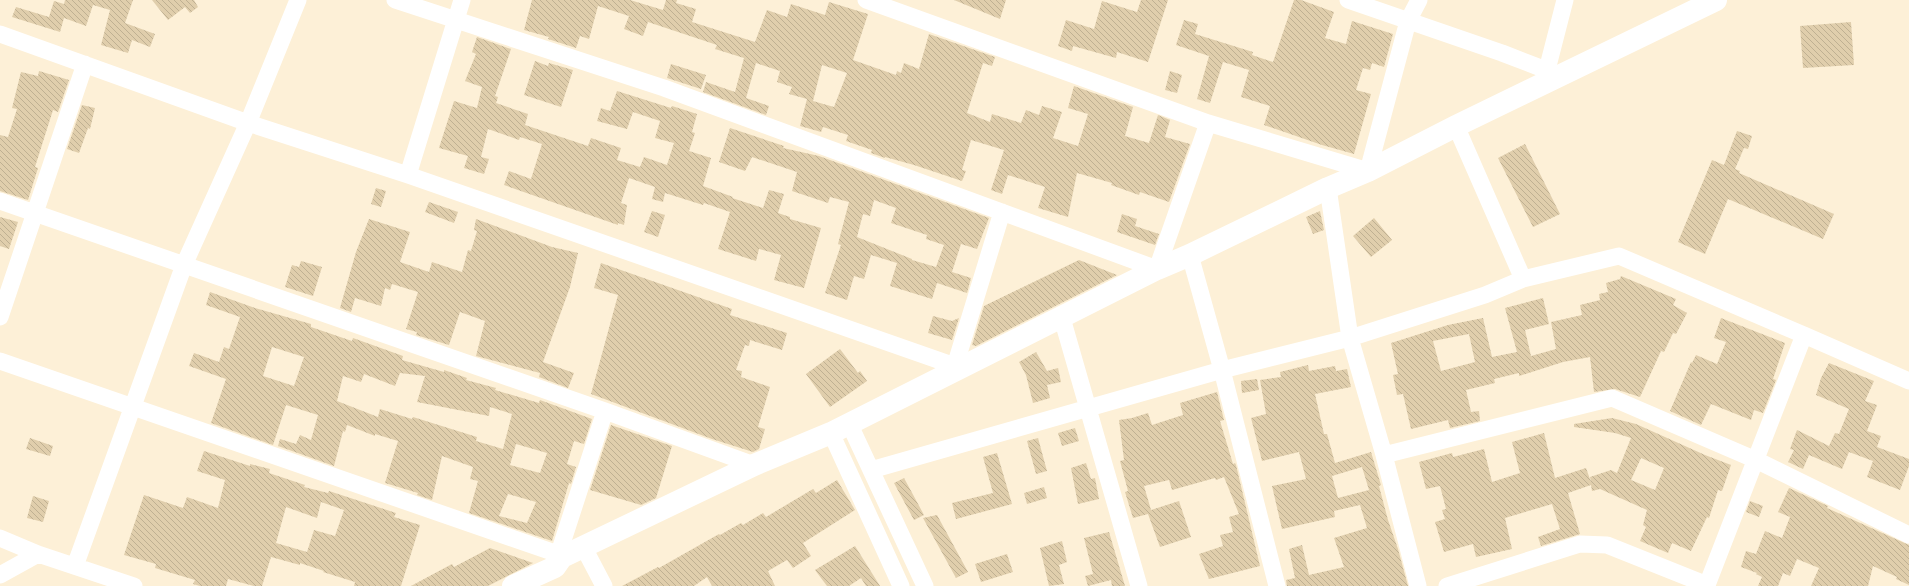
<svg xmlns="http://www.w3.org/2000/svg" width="1909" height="586" viewBox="0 0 1909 586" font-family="Montserrat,sans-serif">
	<defs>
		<pattern id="building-back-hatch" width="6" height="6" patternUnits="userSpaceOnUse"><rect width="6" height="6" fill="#e0ceac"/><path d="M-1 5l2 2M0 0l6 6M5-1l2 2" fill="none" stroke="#bfb092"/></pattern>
	</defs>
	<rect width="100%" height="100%" fill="#fdf0d7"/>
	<path fill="url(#building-back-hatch)" fill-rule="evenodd" d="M65,0H133L125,23L155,34L150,47L132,40L128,53L101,45L110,10L93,5L86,26L64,18L60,32L12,17L16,7L49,17L54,1L64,4Z
		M152,0H194L198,7L190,13L185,7L168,20Z
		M532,0H630L663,10L666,0H677L676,3L696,9L692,22L755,42L767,10L787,17L791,4L825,15L829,2L868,14L853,60L896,75L897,71L901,73L904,63L919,69L929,34L995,57L992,66L983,63L967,113L990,122L992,114L1021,123L1026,110L1039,115L1042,106L1062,112L1053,138L1078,146L1088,114L1068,108L1074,86L1133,107L1125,136L1149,143L1158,115L1170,120L1165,137L1190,144L1169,202L1140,192L1139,195L1111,185L1112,183L1077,173L1068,217L1038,208L1045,187L1008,175L1002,194L991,190L1004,150L971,140L962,170L966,171L962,181L914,165L885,157V158L871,153L872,150L846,141L848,135L823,127L821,132L800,126L807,99L789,94L792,87L777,82L780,71L756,63L746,98L769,106L766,115L703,92L706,82L735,92L744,58L715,49L717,45L648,22L643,36L624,29L629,16L598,6L589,39L580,36L576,48L548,39L549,37L524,30ZM822,65L847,73L834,107L813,101Z
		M954,0H1006L1000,19Z
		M1141,0H1168L1148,62L1117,52L1116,58L1073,46L1072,51L1058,46L1066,20L1094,29L1102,1L1137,12Z
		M1294,0H1301L1334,12L1325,38L1346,44L1352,21L1393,34L1384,67L1372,63L1370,70L1363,68L1356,90L1371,94L1354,154L1322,145L1264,125L1270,106L1241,97L1249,70L1223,62L1210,103L1197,99L1209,56L1176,45L1184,20L1198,24L1195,34L1253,52L1252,55L1273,62Z
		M1851,22L1854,65L1803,68L1800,26Z
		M477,37L511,49L495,96L498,97L496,103L528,114L525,125L588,146L591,138L621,148L617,160L640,167L644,157L667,165L674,143L655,138L660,121L633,112L627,129L597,121L601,108L610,111L617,91L671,108L672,106L697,114L692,132L695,133L689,151L711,158L703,186L733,197L732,198L763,208L769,190L784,194L778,213L790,217V219L821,228L804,288L774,280L781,255L759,249L756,261L718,249L730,212L704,203L703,205L665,193L663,202L652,199L655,187L629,178L621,203L627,205L624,225L618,223V225L504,185L509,171L531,179L542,144L520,137L519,140L488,129L481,157L489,159L484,174L464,168L468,156L439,148L454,101L477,108L482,87L465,81L476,54L472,52Z
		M535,61L548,66L549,63L573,70L561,107L524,95Z
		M671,64L706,75L701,89L667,78Z
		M39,71L69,80L58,112L53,110L35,167L38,168L28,200L0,191V135L8,137L17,109L12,108L21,72L38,76Z
		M1170,71L1182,75L1177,93L1165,90Z
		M82,105L95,108L90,129L88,128L79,153L67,149Z
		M730,128L784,146L783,148L819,156L989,218L977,249L961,244L952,272L971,278L967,293L937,283L932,299L890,286L897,263L871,255L864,279L854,276L847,300L825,293L841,245L838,244L849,202L830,197L828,203L792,191L797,172L752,157L745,171L719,162ZM874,200L896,208L891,223L927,235L926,239L944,245L936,267L912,260V259L857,237L863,214L870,216Z
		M1737,131L1752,136L1748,149L1744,148L1735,169L1740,171L1739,173L1834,214L1823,239L1728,199L1705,254L1678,242L1712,160L1724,165Z
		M1525,144L1560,214L1533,227L1498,158Z
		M376,188L386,191L381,207L371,204Z
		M429,202L458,212L454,223L425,212Z
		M652,211L665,215L658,237L644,232Z
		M1320,211L1324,230L1313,234L1306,217Z
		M1122,214L1137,219L1135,226L1159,234L1155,245L1117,232Z
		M0,217L18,222L9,249L0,246Z
		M1374,218L1392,240L1371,257L1353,236Z
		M369,219L410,232L400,262L429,272L432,262L462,272L468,250L471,251L477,231L474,230L476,219L552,247L578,253L570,287L543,362L574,373L568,388L539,377L540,373L476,356L485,321L460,312L449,345L416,335L417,332L406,329L418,292L392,284L390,290L385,288L381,306L355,298L351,312L340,308L356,252Z
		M1079,260L1117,275L976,346L972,345L984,306Z
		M301,261L322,267L313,296L285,287L292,265L299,267Z
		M601,263L732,309L730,315L787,333L782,350L750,340L749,346L745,345L736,370L742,371L741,377L770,387L758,427L765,429L759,449L753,452L712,439L591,394L618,295L594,288Z
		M1621,276L1676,299L1673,305L1687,313L1676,334L1673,333L1664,352L1661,351L1640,397L1615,389L1594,392L1590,357L1563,362L1519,376V373L1494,379L1495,383L1466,390L1471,412L1479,411L1480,421L1450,428L1448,420L1411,429L1403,394L1397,395L1393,375L1398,374L1391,343L1448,325L1483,318L1492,357L1517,352L1505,308L1543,298L1549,324L1525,330L1531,356L1556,349L1551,322L1582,315L1580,305L1600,300L1599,294L1608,292L1606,283L1620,279ZM1469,334L1475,362L1441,371L1433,341Z
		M210,292L255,308L311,324V327L352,341L353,338L403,356L402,360L444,372V370L467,378L466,380L496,388L495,390L539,403L540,400L592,419L584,444L574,441L567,464L576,467L571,484L569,483L552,541L469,513L478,481L470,479L473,467L442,456L432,500L417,495L418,493L385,483L398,441L375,434V436L347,425L345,432L343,431L334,466L278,446L280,439L296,444L300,435L311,440L318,415L286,405L273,445L211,423L226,379L189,366L194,353L219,362L224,347L229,349L240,317L206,305ZM272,347L304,357L294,386L263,376ZM400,373L425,376L417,402L489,416L490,407L512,414L503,449L476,441L477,437L413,417L412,419L380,409L378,417L337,401L343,376L361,382L364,374L395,386ZM516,444L547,453L540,473L510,465ZM508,494L536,502L527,523L499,516Z
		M933,316L952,321L959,318L952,340L928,333Z
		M1721,318L1785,343L1773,379L1776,380L1763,413L1754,410L1751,420L1711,404L1701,425L1670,411L1691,362L1692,363L1696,355L1717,364L1726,342L1714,338Z
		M840,349L858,373L860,371L867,381L830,407L806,374Z
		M1036,352L1047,371L1058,368L1061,382L1047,385L1050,398L1033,403L1026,375L1019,362Z
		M1829,363L1874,381L1865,401L1877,405L1867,431L1881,436L1877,447L1909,459V466L1900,490L1867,477L1873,461L1849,452L1842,469L1809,455L1803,469L1788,462L1794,450L1790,449L1797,430L1829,446L1835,433L1839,434L1849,409L1816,395L1821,378Z
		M1308,365L1309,371L1335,366L1336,371L1347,369L1351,387L1315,394L1324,434H1327L1335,463L1371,452L1381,485L1379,486L1388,520L1398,549L1408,586H1287L1286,580L1295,578L1289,549L1302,545L1309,575L1344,567L1334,538L1367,528L1360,505L1334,511L1335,517L1282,529L1272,486L1306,479L1299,452L1262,461L1251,418L1266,414L1260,380L1281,377L1280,372ZM1362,467L1369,490L1338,498L1332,476Z
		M1257,379L1259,390L1242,393L1241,381Z
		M1217,392L1224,420L1220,421L1233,464L1235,463L1236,465L1260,566L1209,579L1199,554L1223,546L1220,535L1233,532L1229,517L1239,514L1224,477L1216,480L1215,478L1172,490L1169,480L1144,486L1151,510L1179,501L1191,537L1160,547L1148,514L1133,518L1125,492L1128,491L1120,461L1124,460L1119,420L1132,418L1148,413L1152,425L1183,415L1180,403Z
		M1612,418L1636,424L1705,455L1731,465L1722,491L1718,490L1709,518L1707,517L1691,551L1672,543L1668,553L1640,541L1646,527L1643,525L1647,510L1600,489L1592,491L1591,485L1568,493L1580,534L1541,546L1538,537L1560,529L1552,504L1505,518L1512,549L1476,557L1473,544L1444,552L1435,522L1445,519L1442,510L1446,509L1440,486L1426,489L1419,462L1452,453L1453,457L1484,449L1492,482L1520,473L1512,442L1544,433L1555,478L1586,468L1591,482L1590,477L1611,470L1617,473L1631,438L1615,433L1574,427V424ZM1641,458L1664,468L1655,490L1631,480Z
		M611,425L672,446L656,498L641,505L590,490Z
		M1075,428L1079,441L1062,446L1058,433Z
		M30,438L53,446L50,456L26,449Z
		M1038,438L1047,471L1036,474L1027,441Z
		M204,451L250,466V464L270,469L269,473L305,485L304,487L328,493L329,491L396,513L394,517L420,525L401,586H354L355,582L323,572L324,571L300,563V565L271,557L262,586H254L228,579L226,586H200L193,584L195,580L155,568L156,564L124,555L144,495L183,508L187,497L218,508L225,480L197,471ZM321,502L344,510L335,536L314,530L307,552L276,543L286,507L317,518Z
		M997,453L1012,504L956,519L952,503L993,493L983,457Z
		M1086,463L1091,479L1095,478L1099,499L1078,504L1071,468Z
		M904,478L924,515L914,520L894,483Z
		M837,480L855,510L803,543L811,556L793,568L787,560L768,571L775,586H712L707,577L694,586H622L658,567L659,568L719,534L720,535L741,523L743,525L763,513L766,517L813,489L816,493Z
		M1044,487L1047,498L1027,504L1024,493Z
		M1789,488L1828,506L1827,508L1909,545V585L1896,579L1897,577L1873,566L1868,586H1811L1819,568L1797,559L1790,576L1783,573L1778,586H1758L1762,577L1756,574L1757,573L1741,567L1746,551L1756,554L1765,531L1782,538L1790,517L1778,512Z
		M33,496L49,501L43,522L27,518Z
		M1750,501L1763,506L1759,517L1746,512Z
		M937,515L968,572L956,578L923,518Z
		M1109,532L1125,586H1112L1111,580L1088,586L1085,576L1093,574L1084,538Z
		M1062,541L1067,562L1059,565L1064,584L1049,586L1040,548Z
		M855,546L880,586H866L861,578L849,586H827L815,570Z
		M490,548L533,563L488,586H411L452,564L454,567Z
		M1007,554L1013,572L981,582L975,564Z"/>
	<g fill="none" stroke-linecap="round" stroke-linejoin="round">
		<path stroke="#fff" stroke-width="17" d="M395,0L664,88L1157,269L1208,123
			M866,0L1208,123L1368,171L1408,21L1419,0
			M1348,0L1502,53L1559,75
			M0,34L248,123L408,175L955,366L958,369
			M1547,70L1565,0
			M1456,126L1523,279
			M408,175L462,0
			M1328,188L1350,338L1384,455L1418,586
			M0,201L605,411L754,465
			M1190,255L1222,370L1277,586
			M0,317L85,64
			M1062,318L1139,586
			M0,361L558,554L562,557
			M955,366L1002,212
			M849,423L925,586
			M831,433L901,586
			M1384,455L1612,398L1756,460L1909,535
			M871,470L1222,370L1350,338L1485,295L1523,279L1619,256L1804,335
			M0,538L38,554L134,586
			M583,546L604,586
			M555,565L605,411
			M75,566L184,265L248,123L298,0
			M0,575L38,554
			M1447,586L1580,544L1607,545L1707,585L1804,335L1909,381"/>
		<path stroke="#fff" stroke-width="22" d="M513,586L555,567L562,557L754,465L831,433L1157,269L1190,255L1328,188L1368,171L1456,126L1716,0"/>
	</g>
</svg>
